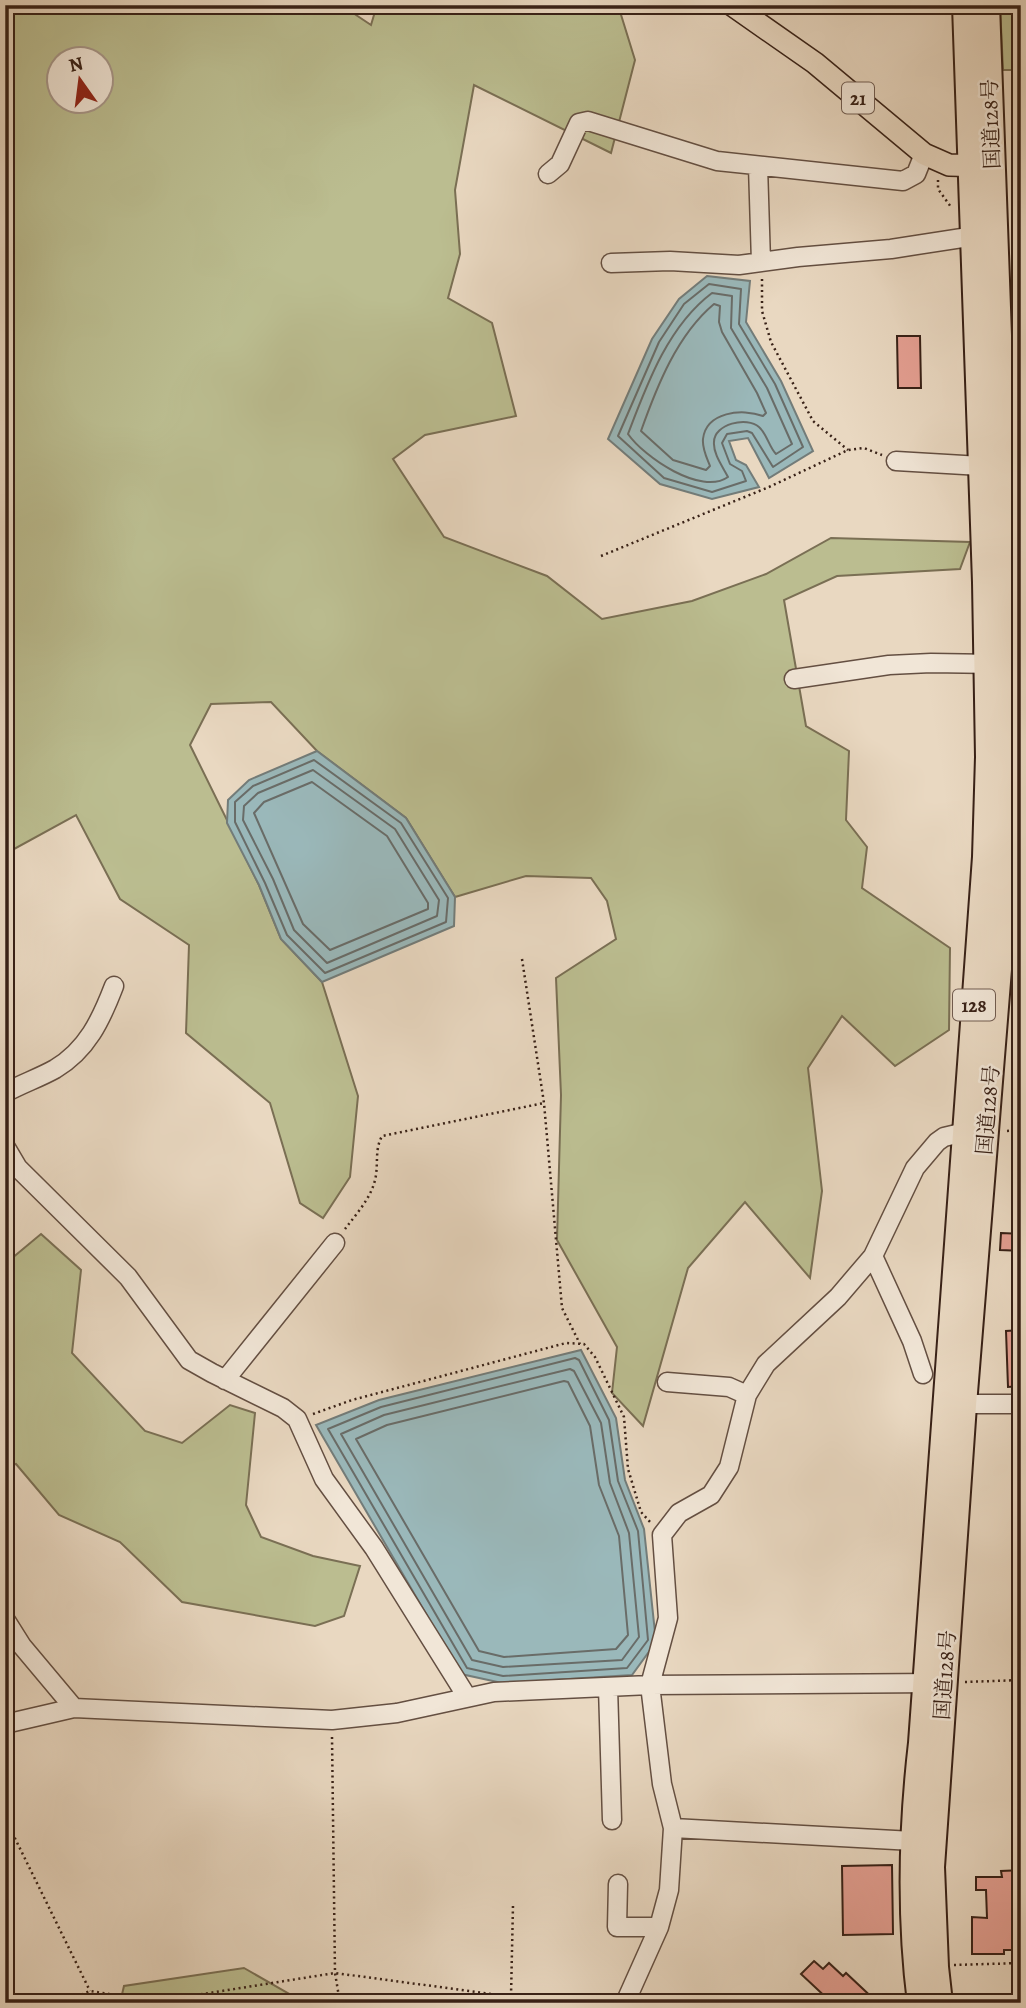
<svg xmlns="http://www.w3.org/2000/svg" width="1026" height="2008" viewBox="0 0 1026 2008" font-family="Alegreya,'Noto Serif JP',serif">
	<rect width="100%" height="100%" fill="#e9d8c1"/>
	<filter id="stains"><feTurbulence type="fractalNoise" baseFrequency=".00286" numOctaves="4"/><feColorMatrix values="0 0 0 0 .2 0 0 0 0 .09 0 0 0 0 .02 0 0 0 .5 -.17"/></filter>
	<radialGradient id="worn" r=".72"><stop offset=".6" stop-color="#630" stop-opacity="0"/><stop offset="1" stop-color="#630" stop-opacity=".3"/></radialGradient>
	<path fill="#bbbd90" stroke="#7a6f54" stroke-width="2" fill-rule="evenodd" d="M5,5H341L371,25L377,5H618L635,60L611,153L474,85L455,190L460,254L448,298L492,323L516,416L425,435L393,459L444,537L547,576L602,619L692,601L766,574L831,538L970,542L960,569L837,576L784,600L806,726L849,751L846,820L867,847L862,888L950,948L949,1030L895,1066L842,1016L808,1068L822,1191L810,1278L745,1202L688,1268L643,1426L612,1393L617,1347L557,1240L561,1095L556,978L616,939L607,901L591,878L526,876L455,897L406,818L317,751L271,702L211,704L190,745L259,885L281,939L322,982L358,1096L350,1177L323,1218L300,1203L270,1103L186,1033L189,945L120,899L76,815L5,854ZM60,60H102V102H60Z
		M1000,5H1021V70H1003Z
		M41,1234L81,1270L72,1353L145,1431L182,1443L230,1405L255,1413L246,1505L261,1537L313,1556L360,1566L344,1616L315,1626L182,1602L120,1542L59,1515L16,1464L5,1467V1264Z
		M244,1968L305,2003H120L124,1986Z"/>
	<path fill="#9ab8ba" stroke="#737c79" stroke-width="2" d="M707,276L750,281L746,322L781,381L813,451L769,478L748,438L729,441L736,460L746,465L759,487L712,499L660,484L608,439L652,339L679,299Z
		M317,751L406,818L455,897L454,926L322,982L281,939L259,885L227,823L228,800L249,780Z
		M581,1350L616,1418L625,1480L644,1529L656,1642L632,1675L502,1683L461,1674L316,1425L379,1400Z"/>
	<g fill="none" stroke-linecap="round" stroke-linejoin="round">
		<path stroke="#696c68" stroke-width="2" d="M709,284L741,289L739,324L775,384L803,447L773,467L752,433L747,431L727,434L722,443L730,464L742,471L746,481L712,492L664,478L618,436L659,342L684,304Z
			M712,293L732,296L731,328L767,388L792,444L776,454C769,447 767,434 759,427C747,416 714,424 714,442C713,454 723,467 728,477C701,496 644,457 628,434C647,384 668,326 712,293Z
			M714,304L720,306L719,322L722,332L757,393L766,413L763,416C742,408 706,412 703,439C702,449 707,458 710,466L706,470L673,460L641,431C657,386 677,335 714,304Z
			M314,760L401,823L448,898L446,922L325,973L287,935L265,883L235,822V802L253,786Z
			M313,770L395,829L439,900L437,916L327,963L294,930L273,879L243,820L244,806L258,793Z
			M312,782L387,836L428,903V909L330,950L303,924L254,813L264,802Z
			M575,1358L579,1360L609,1420L618,1481L638,1531L648,1640L627,1668L503,1676L467,1668L328,1429L381,1407Z
			M570,1369L574,1371L601,1423L610,1483L629,1533L639,1637L622,1660L503,1667L472,1660L341,1434L384,1415Z
			M564,1381L568,1382L590,1426L599,1485L619,1536L628,1635L616,1649L504,1657L479,1651L356,1439L387,1425Z"/>
	</g>
	<path fill="#e49f92" stroke="#382117" stroke-width="2" d="M897,336H920L921,388H898Z
		M1001,1233L1021,1234V1251L1000,1250Z
		M1021,1330V1386L1008,1387L1006,1331Z
		M892,1865L893,1934L843,1935L842,1866Z
		M1021,1870V1889H1016L1015,1950H1004V1954H972V1917L987,1918L986,1890H976V1877H1002L1001,1871Z
		M814,1961L823,1969L829,1963L843,1976L846,1973L878,2003H832L801,1974Z"/>
	<g fill="none" stroke-linecap="round" stroke-linejoin="round">
		<defs>
			<path id="minor" d="M758,166L761,262
				M548,174L560,164L579,123L588,121L717,161L903,181L916,174L924,154
				M611,263L670,261L739,265L798,257L891,249L975,236
				M896,461L981,466
				M794,679L889,665L931,663L996,664
				M5,1093C21,1084 39,1078 55,1069C87,1050 101,1020 114,986
				M5,1146L18,1168L128,1277L189,1360L212,1373L283,1408L297,1419L324,1479L374,1548L467,1697
				M873,1256L912,1341L923,1374
				M225,1380L335,1243
				M667,1382L729,1387L747,1395
				M954,1404H1021
				M5,1619L22,1646L74,1708
				M608,1687L612,1820
				M5,1724L74,1708L332,1720L397,1713L494,1692L650,1685L937,1683
				M673,1828L913,1841
				M618,1884L617,1927H659
				M625,2003L659,1927L669,1890L673,1828L662,1784L650,1685L668,1618L662,1535L679,1513L711,1495L729,1467L747,1395L766,1364L838,1297L873,1256L915,1168L937,1142L944,1137L965,1132"/>
			<path id="major" d="M732,5L815,63L924,154L949,165L987,166"/>
			<path id="highway" d="M920,2003C909,1917 911,1829 921,1743L985,857L988,757L985,582L965,5
				M940,2003L936,1967L932,1867L964,1405L1002,932L1009,759L1008,583L987,5"/>
		</defs>
		<use href="#minor" stroke="#644f42" stroke-width="21"/>
		<use href="#major" stroke="#382117" stroke-width="24"/>
		<use href="#highway" stroke="#382117" stroke-width="28"/>
		<path stroke="#382117" stroke-width="2.5" stroke-dasharray="2 3.5" stroke-linecap="butt" d="M938,180V189L951,207
			M762,279V311L771,342L813,421L848,450
			M601,556L769,487L848,450L864,448L882,455
			M522,959L544,1103L562,1308L580,1344
			M1007,1131L1021,1130
			M345,1229C357,1213 373,1196 376,1175C378,1161 375,1149 382,1136L544,1103
			M313,1414L352,1400L566,1343L584,1344L595,1357L624,1417L628,1469L641,1512L651,1523
			M965,1682L1021,1680
			M332,1737L335,1973L340,2003
			M5,1818L90,1991
			M954,1965L1021,1963
			M511,1996L513,1905
			M61,2003L90,1991L141,1999L165,2000L335,1973L559,2003"/>
		<use href="#minor" stroke="#f1e6d7" stroke-width="18"/>
		<use href="#major" stroke="#e9d8c1" stroke-width="21"/>
		<use href="#highway" stroke="#e9d8c1" stroke-width="24"/>
	</g>
	<g text-anchor="middle" stroke-width="5" stroke-linejoin="round" paint-order="stroke">
		<g fill="#f1e6d7" stroke="#705c51" stroke-width="2">
			<rect x="842" y="82.5" width="32" height="31" rx="5"/>
			<rect x="953" y="989.5" width="42" height="31" rx="5"/>
		</g>
		<g font-size="19" font-weight="bold" fill="#382117">
			<text x="858" y="105">21</text>
			<text x="974" y="1012">128</text>
		</g>
		<g font-size="21" fill="#382117" stroke="#f1e6d7">
			<text transform="translate(991 124) rotate(-92)" y="7">国道128号</text>
			<text transform="translate(988 1110) rotate(-85)" y="7">国道128号</text>
			<text transform="translate(945 1675) rotate(-86)" y="7">国道128号</text>
		</g>
	</g>
	<rect width="1026" height="2008" fill="none" stroke="#e9d8c1" stroke-width="28"/>
	<rect x="7" y="7" width="1012" height="1994" fill="none" stroke="#382117" stroke-width="3.5"/>
	<rect x="14" y="14" width="998" height="1980" fill="none" stroke="#382117" stroke-width="2"/>
	<g transform="translate(80 80) rotate(346)"><circle r="33" fill="#f1e6d7" stroke="#a7978a" stroke-width="2"/>
	<path d="M0-5L12 26L0 18L-12 26Z" fill="#8f2418"/>
	<text y="-10" font-size="19" font-weight="bold" text-anchor="middle" fill="#382117">N</text>
	</g>
	<rect width="100%" height="100%" filter="url(#stains)"/>
	<rect width="100%" height="100%" fill="url(#worn)"/>
</svg>
